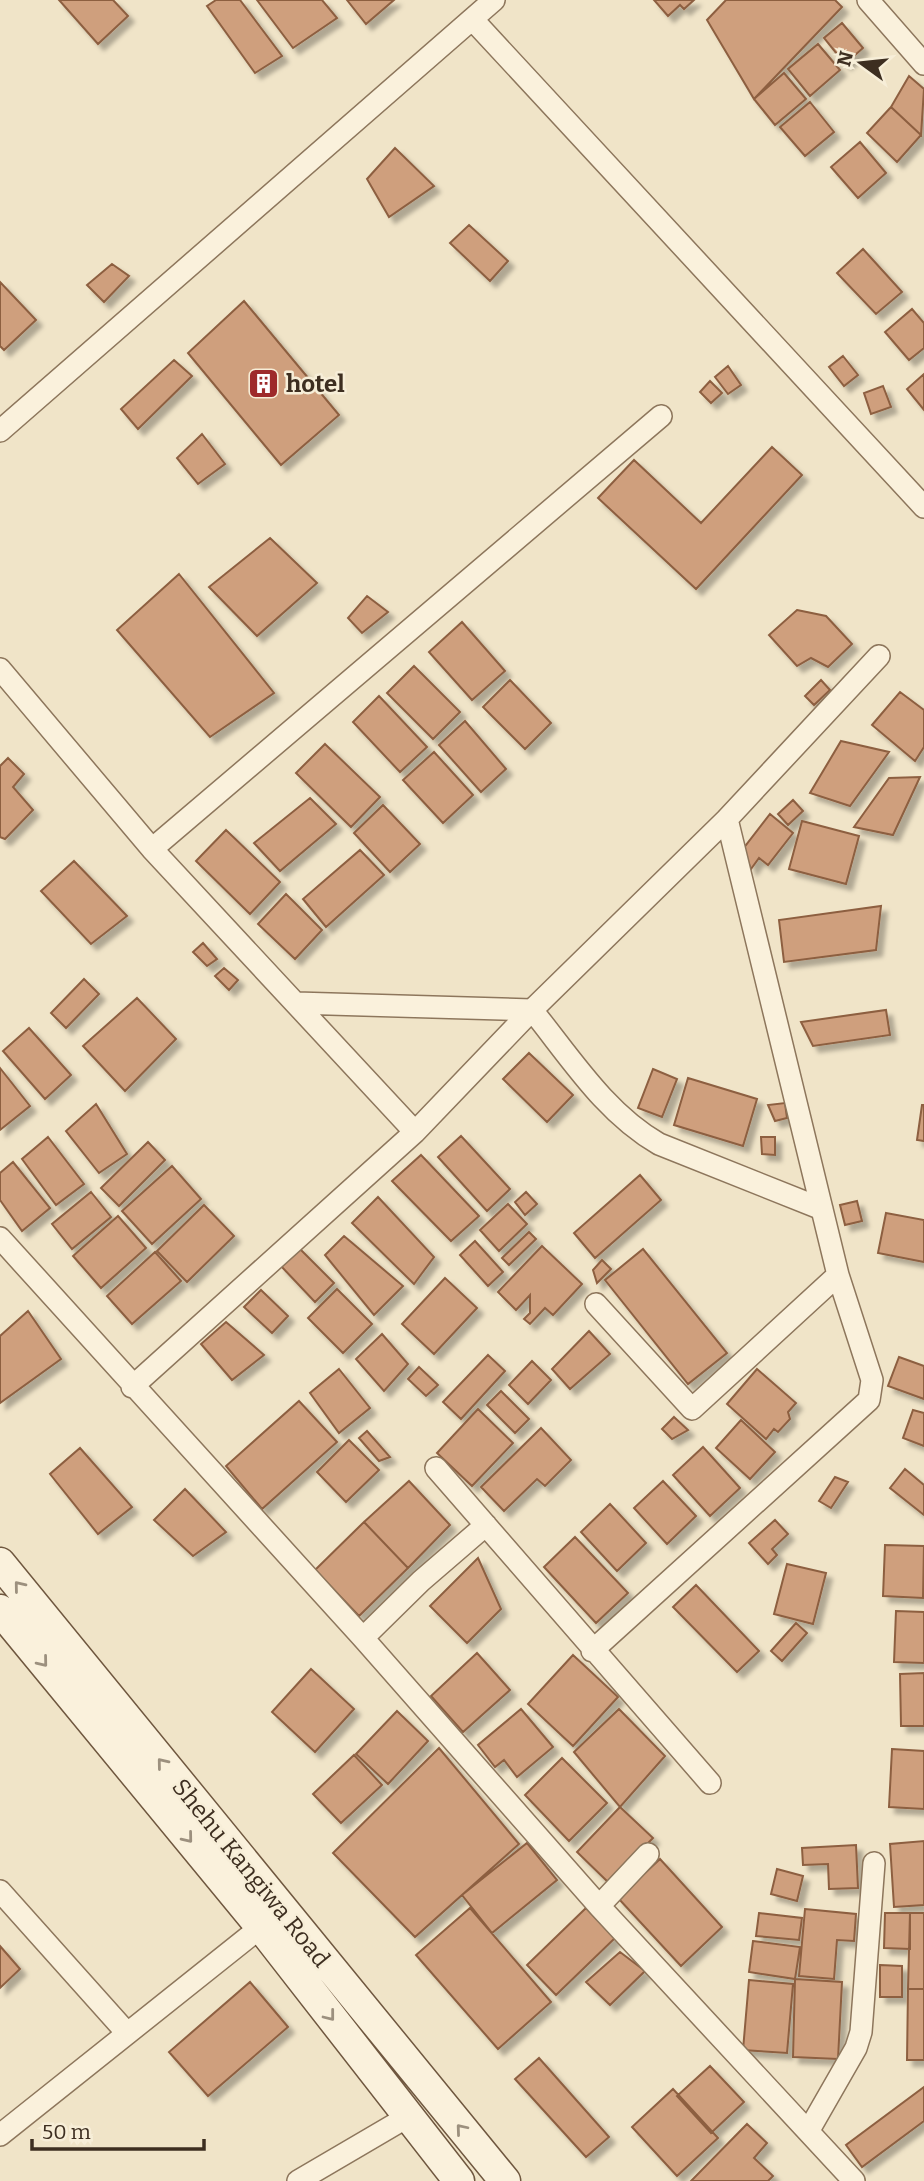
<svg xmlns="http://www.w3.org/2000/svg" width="924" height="2181" viewBox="0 0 924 2181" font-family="Bitter,serif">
	<defs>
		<filter id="shadow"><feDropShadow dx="6" dy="6" stdDeviation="2" flood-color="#0004"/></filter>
	</defs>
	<rect width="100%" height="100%" fill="#f0e4c8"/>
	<path fill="#cf9f7d" stroke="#8d5f41" stroke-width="2" filter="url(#shadow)" d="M59,0H113L128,16L98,44Z
		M216,0H240L282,56L255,73L207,6Z
		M257,0H322L337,18L293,48Z
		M347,0H394L366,24Z
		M654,0H694L684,9L680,5L668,16Z
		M726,0H835L842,7L754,99L707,20Z
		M842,23L863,48L845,64L824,38Z
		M818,44L840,70L810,96L788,69Z
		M784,73L806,99L775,125L754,99Z
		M909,76L924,89L921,135L891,107Z
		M810,102L834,132L805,156L780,127Z
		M891,107L921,135L897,162L867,133Z
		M860,142L886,173L858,198L831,167Z
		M395,148L434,186L389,217L367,179Z
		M469,225L508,261L490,281L450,243Z
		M863,249L902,292L876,314L837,273Z
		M112,264L129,276L104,302L87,285Z
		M0,282L36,320L4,350L0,346Z
		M244,301L339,415L281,465L188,353Z
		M912,309L924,323V348L909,360L885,332Z
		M843,356L858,375L844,386L829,367Z
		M174,360L192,376L138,429L121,409Z
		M728,366L741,385L728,394L715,377Z
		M924,374V410L907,389Z
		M710,381L722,393L711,403L700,392Z
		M883,386L891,407L871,414L864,393Z
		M202,434L225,464L198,484L177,458Z
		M772,447L802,475L696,589L598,498L634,460L701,523Z
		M270,538L317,583L257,636L209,587Z
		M179,574L274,693L210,737L117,630Z
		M367,596L388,612L362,633L348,618Z
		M797,610L826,616L852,644L828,667L811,658L797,666L769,635Z
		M462,622L505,671L472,700L429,652Z
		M414,666L460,712L433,739L387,693Z
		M510,680L551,723L525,749L483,707Z
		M821,680L830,690L814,705L805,696Z
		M900,692L924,710V747L915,761L872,725Z
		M379,696L427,747L400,772L353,722Z
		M465,721L506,769L481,792L439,745Z
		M841,741L889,752L850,806L810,793Z
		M325,744L380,797L351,827L296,773Z
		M434,752L473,795L443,823L403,780Z
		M8,758L24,774L13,787L33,810L5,839L0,837V766Z
		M920,777L893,835L854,827L889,778Z
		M310,798L336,824L280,871L254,843Z
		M793,800L803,811L788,825L778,814Z
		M383,805L420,844L390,872L354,833Z
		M770,814L793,833L768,865L759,858L751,869L743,849Z
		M802,821L859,836L846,884L789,869Z
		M226,830L280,882L250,914L196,861Z
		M360,850L384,875L326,927L303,899Z
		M74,861L127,916L91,944L41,891Z
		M286,894L322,930L295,959L258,924Z
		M881,906L876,950L784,962L779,920Z
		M203,943L217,959L207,966L193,952Z
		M224,968L238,980L229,990L215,976Z
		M84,979L99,994L66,1028L51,1013Z
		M137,998L176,1039L125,1091L83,1046Z
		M886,1010L890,1035L813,1046L801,1022Z
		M29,1028L71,1075L45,1099L3,1051Z
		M529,1053L573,1095L547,1122L503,1079Z
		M0,1068L30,1106L0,1130Z
		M653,1069L677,1079L662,1117L638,1108Z
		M688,1078L757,1099L743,1146L674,1125Z
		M785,1103L787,1118L775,1121L768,1105Z
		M96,1104L127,1154L99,1173L66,1131Z
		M922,1105H924V1141L917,1140Z
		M461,1136L510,1189L487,1211L438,1157Z
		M48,1137L84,1184L56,1205L22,1159Z
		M761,1137H775V1155L762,1154Z
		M148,1142L165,1160L119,1206L101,1188Z
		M421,1155L479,1216L451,1241L392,1181Z
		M13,1162L50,1208L22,1231L0,1200V1173Z
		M172,1166L201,1199L152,1244L122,1211Z
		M640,1175L661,1200L595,1258L574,1233Z
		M91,1192L111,1217L72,1249L52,1224Z
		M526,1192L537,1204L525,1215L515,1202Z
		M378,1197L434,1257L414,1284L352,1223Z
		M857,1201L862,1221L845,1225L840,1205Z
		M508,1204L527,1224L499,1251L480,1230Z
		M204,1205L234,1236L187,1282L157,1251Z
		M886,1213L924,1220V1262L878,1253Z
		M118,1216L146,1248L101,1288L73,1256Z
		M529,1232L536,1239L509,1265L502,1258Z
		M344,1236L403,1286L374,1315L325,1255Z
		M475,1241L503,1272L488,1286L460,1255Z
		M542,1246L582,1284L553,1315L545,1308L530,1324L524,1319L530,1313V1295L516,1310L498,1292Z
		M298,1247L334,1283L315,1302L280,1265Z
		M643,1249L727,1353L688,1384L605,1280Z
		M155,1252L181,1281L132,1324L107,1296Z
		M602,1260L611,1269L597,1283L593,1270Z
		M445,1278L477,1308L434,1354L402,1324Z
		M337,1289L372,1324L343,1353L308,1318Z
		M261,1290L288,1316L272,1333L244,1307Z
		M28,1311L61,1359L0,1403V1336Z
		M226,1322L264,1355L232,1380L201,1344Z
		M589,1331L610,1354L570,1389L552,1369Z
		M382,1334L408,1364L384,1391L356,1359Z
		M488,1355L505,1371L461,1419L443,1402Z
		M899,1357L924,1366V1399L888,1386Z
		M532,1361L551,1380L528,1404L509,1385Z
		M419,1367L438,1385L426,1396L408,1379Z
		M339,1369L370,1408L339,1433L310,1393Z
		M757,1369L796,1403L788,1412L790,1419L778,1432L774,1429L766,1439L727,1404Z
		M501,1391L529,1419L515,1433L487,1405Z
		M299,1401L337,1442L262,1509L226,1466Z
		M478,1409L513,1443L472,1486L437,1453Z
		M913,1410L924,1413V1446L903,1438Z
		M674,1417L688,1430L672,1439L662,1429Z
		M741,1420L775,1452L750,1479L716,1448Z
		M541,1428L571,1460L545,1486L537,1479L504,1511L481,1487Z
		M367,1431L390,1457L379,1461L359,1438Z
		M349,1440L379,1470L346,1502L317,1472Z
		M703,1447L740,1488L710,1516L673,1475Z
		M80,1448L132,1507L98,1534L50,1474Z
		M905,1469L924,1485V1515L890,1488Z
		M835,1477L848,1482L831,1508L819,1501Z
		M409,1481L450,1525L408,1568L364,1522Z
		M663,1481L696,1516L667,1544L634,1508Z
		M185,1489L226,1532L193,1556L154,1520Z
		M610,1504L646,1543L617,1571L581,1532Z
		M775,1520L788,1534L772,1549L777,1555L768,1564L749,1543Z
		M364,1522L408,1568L359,1616L315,1570Z
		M575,1537L628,1593L596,1623L544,1567Z
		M885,1545L924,1546L923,1598L883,1596Z
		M478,1558L501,1609L467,1643L430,1606Z
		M787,1564L826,1573L813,1624L774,1614Z
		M696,1585L759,1651L737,1672L673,1607Z
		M896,1611L924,1612V1663L894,1662Z
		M796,1623L807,1633L782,1661L771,1651Z
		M477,1653L510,1690L463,1732L431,1696Z
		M573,1655L618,1697L573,1746L528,1704Z
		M311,1669L354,1709L315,1752L272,1712Z
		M924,1673V1726H901L900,1674Z
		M521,1709L553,1747L517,1777L504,1760L495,1767L478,1745Z
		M619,1709L665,1756L620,1807L574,1752Z
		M397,1711L428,1741L388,1784L356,1754Z
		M439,1748L519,1844L415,1937L333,1853Z
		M892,1749L924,1751V1809L889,1807Z
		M354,1755L382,1785L341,1823L313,1794Z
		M562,1758L607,1803L569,1841L525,1795Z
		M620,1807L653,1838L609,1883L577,1852Z
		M924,1841V1905L894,1907L890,1844Z
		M527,1843L557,1880L492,1933L462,1895Z
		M856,1845L858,1888L829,1889L828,1864L803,1865L802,1848Z
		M660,1859L722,1927L681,1966L618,1898Z
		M777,1869L803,1876L797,1901L771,1894Z
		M470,1908L551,2002L498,2049L416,1955Z
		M586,1908L615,1938L556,1995L527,1965Z
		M805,1909L856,1914L854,1941L837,1940L834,1979L799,1976Z
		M759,1913L802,1918L799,1940L756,1936Z
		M885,1913H910V1949L884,1948Z
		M910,1913H924V1989H908Z
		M753,1941L800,1947L795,1979L749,1972Z
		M0,1946L20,1969L0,1988Z
		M620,1952L645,1971L610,2005L586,1982Z
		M880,1965L902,1966V1997H880Z
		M795,1979L842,1982L838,2059L793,2057Z
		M749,1980L793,1984L787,2053L743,2050Z
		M250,1982L288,2027L208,2096L169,2052Z
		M908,1989H924V2060H907Z
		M539,2058L609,2137L586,2157L515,2079Z
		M710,2066L744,2102L711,2133L677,2096Z
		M924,2087V2121L862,2167L846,2145Z
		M673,2089L718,2138L677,2176L632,2127Z
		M747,2124L767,2143L754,2158L773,2176L768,2181H691Z"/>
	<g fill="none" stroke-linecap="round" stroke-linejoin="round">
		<defs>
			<path id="minor" d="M868,0L924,64
				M473,20L924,507
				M0,431L494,0
				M0,669L152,849L415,1132
				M152,849L661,416
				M296,1003L532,1010C570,1057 605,1113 659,1144L822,1209
				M0,1238L363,1638L599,1906
				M596,1304L692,1409L838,1275
				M132,1387L415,1132L532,1010L727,819L879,656
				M436,1468L710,1783
				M363,1638L421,1581L486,1525
				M592,1651L869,1400L872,1380L838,1275L727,819
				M648,1854L599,1906L854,2181
				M0,1891L127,2033
				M809,2130L856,2048L861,2032L874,1863
				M0,2135L261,1927
				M298,2181L409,2116"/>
			<path id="secondary" d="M0,1563L505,2181
				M0,1610L261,1927L459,2181"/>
		</defs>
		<use href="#minor" stroke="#8d765c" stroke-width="24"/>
		<use href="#secondary" stroke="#6f573f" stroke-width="33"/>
		<use href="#minor" stroke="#faf1dc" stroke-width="21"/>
		<use href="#secondary" stroke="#faf1dc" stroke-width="30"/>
	</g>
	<defs><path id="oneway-chevron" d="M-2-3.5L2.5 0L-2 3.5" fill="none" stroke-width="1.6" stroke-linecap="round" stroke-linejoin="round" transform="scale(1.75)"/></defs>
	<g stroke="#9c907e">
		<use href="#oneway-chevron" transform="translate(19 1586) rotate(-129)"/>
		<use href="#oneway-chevron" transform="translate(43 1662) rotate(51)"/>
		<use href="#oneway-chevron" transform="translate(162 1763) rotate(-129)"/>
		<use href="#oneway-chevron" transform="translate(188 1838) rotate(51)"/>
		<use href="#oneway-chevron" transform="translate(330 2016) rotate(52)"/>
		<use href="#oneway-chevron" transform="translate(461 2129) rotate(-130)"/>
	</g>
	<defs>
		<symbol id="building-square" viewBox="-11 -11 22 22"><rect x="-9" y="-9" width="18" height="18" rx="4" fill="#9e2a2b" stroke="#f7eed8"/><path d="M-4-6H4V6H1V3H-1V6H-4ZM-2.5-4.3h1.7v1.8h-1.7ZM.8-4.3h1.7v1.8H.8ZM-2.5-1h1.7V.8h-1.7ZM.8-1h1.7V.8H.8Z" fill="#fff"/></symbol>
	</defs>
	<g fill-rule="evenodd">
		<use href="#building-square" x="246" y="366" width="35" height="35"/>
	</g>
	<g text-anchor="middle" stroke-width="5" stroke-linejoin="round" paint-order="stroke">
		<g font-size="24" font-weight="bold" fill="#3d2e20" stroke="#f7eed8" text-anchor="start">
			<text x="286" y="392">hotel</text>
		</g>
		<g font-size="24" fill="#3d2e20" stroke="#f7eed8">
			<text transform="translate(251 1873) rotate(51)" y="8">Shehu Kangiwa Road</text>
		</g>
	</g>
	<g transform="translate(861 63) rotate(285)" stroke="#f7eed8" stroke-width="5" paint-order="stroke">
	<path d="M0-5L12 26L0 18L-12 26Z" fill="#3d2e20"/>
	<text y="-10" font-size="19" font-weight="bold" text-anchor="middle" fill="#3d2e20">N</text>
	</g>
	<path d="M32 2139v10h172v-10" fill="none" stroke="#3d2e20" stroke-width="3.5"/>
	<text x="42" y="2139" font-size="21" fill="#3d2e20" stroke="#f7eed8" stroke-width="5" paint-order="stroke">50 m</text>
</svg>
